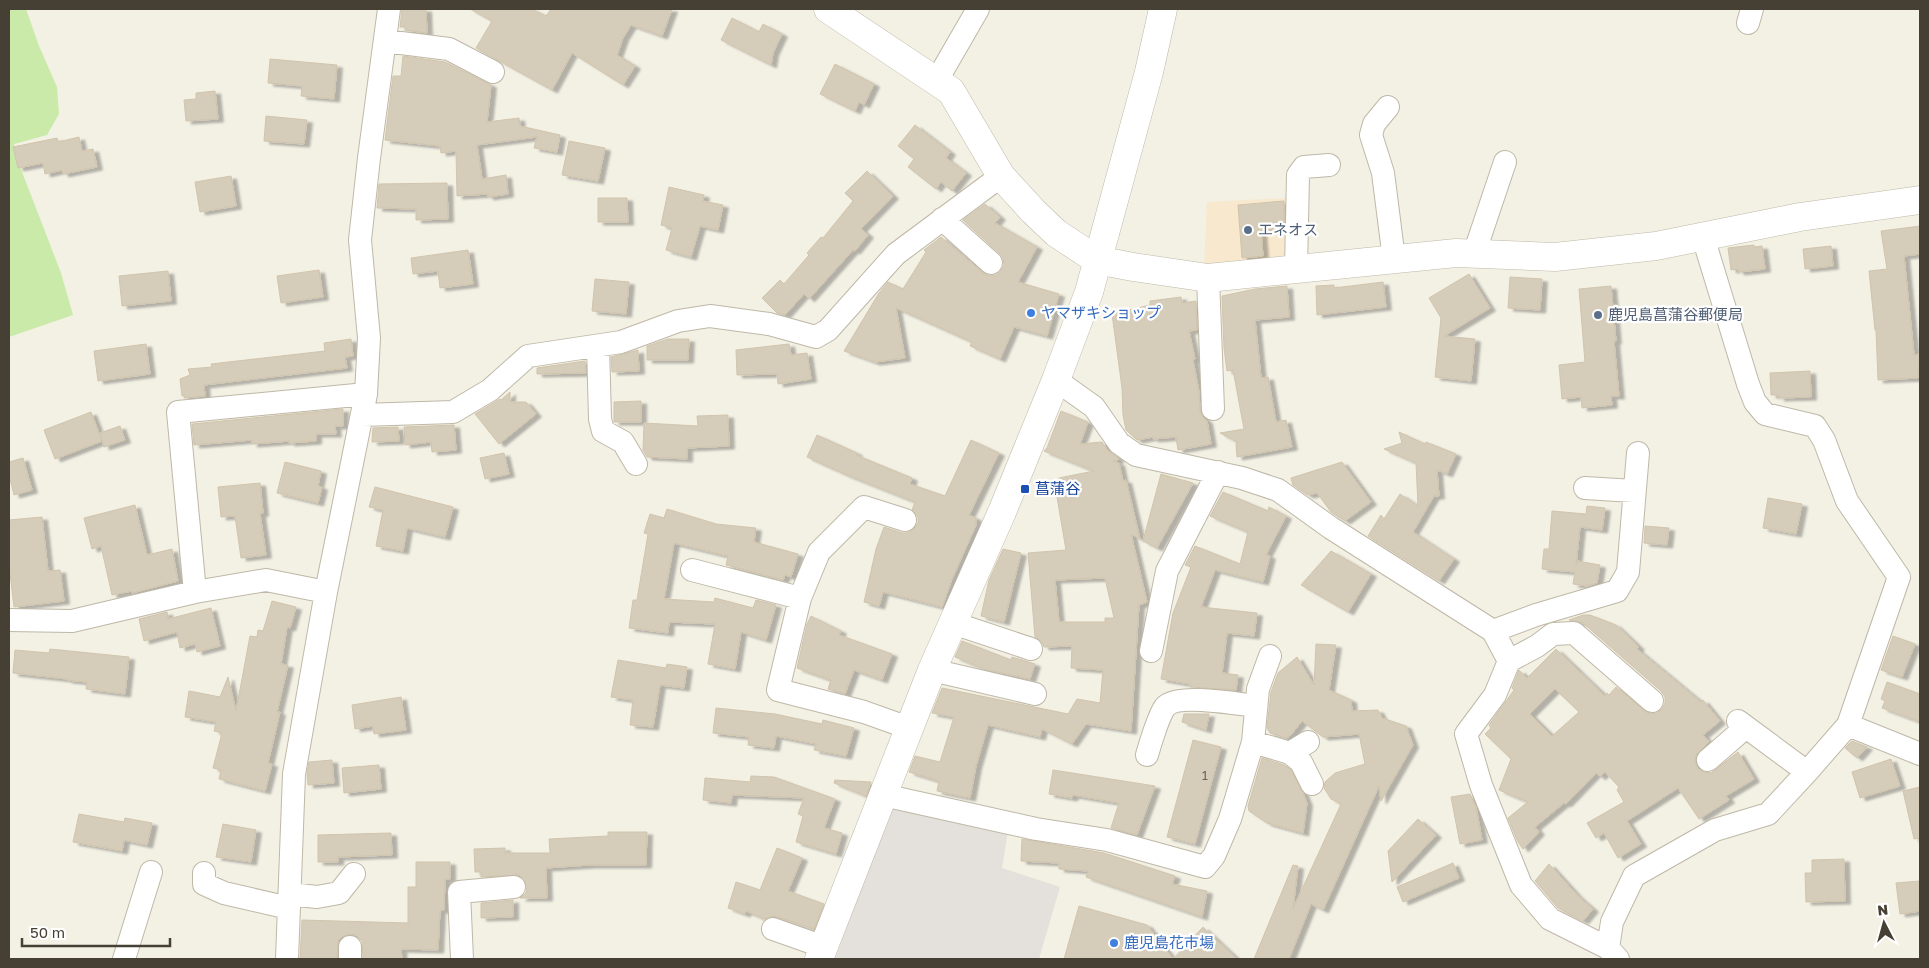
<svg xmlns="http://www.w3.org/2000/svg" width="1929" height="968" viewBox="0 0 1929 968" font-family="'Golos Text','Noto Sans JP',sans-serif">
	<defs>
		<filter id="shadow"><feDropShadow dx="5.5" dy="3" stdDeviation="1" flood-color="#0004"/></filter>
	</defs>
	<rect width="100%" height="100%" fill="#f3f0e4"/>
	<path fill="#f7e8ce" d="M1290,198V258L1204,267L1207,202Z"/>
	<path fill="#caeaaa" d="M9,9H26L39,46L57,87L59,114L47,135L14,144L17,159L61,273L73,315L9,337Z"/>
	<path fill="#e4e1dd" d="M895,798L1008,831L1002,868L1060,887L1039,959H835Z"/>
	<path fill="#d5ccb9" stroke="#d1c4ac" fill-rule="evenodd" filter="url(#shadow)" d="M402,9H426L427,33L405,30V27H400Z
		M470,9H532L546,16L551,9H672L662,36L631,25L623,38L617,55L635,66L623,85L572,53L552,90L476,48L492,21Z
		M732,18L759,32L763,24L782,34L773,53L771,65L721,40Z
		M403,56L445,62L491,85L487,122L519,118L520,126L560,135L557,152L534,148L537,137L477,145L482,179L506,175L508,194L488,197V194L457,196L456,151L441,153L440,146L385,140L393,76H401Z
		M270,59L337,65L334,99L301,96L302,86L268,83Z
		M835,64L874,84L864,105L859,102L855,111L820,94Z
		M215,91L218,119L186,121L184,100L196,99V93Z
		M266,116L307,120L304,144L264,141Z
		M915,125L950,152L946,158L966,173L952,191L941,182L936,189L908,167L914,159L898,146Z
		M79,137L82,151L93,149L97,167L63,174L62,170L45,174L43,163L18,168L13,147L57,138L58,142Z
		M569,141L605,148L598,181L562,175Z
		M867,171L893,196L861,229L868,235L855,251L853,250L809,299L804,294L785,315L777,313L762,298L780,280L784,284L809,255L807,253L821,237L823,238L853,201L845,193Z
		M231,176L236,206L200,212L195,182Z
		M447,183L448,219L416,220V209L377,208L379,184Z
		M669,187L704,195L703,201L723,205L718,230L700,226L691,257L666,250L672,228L661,225Z
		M598,198H627L628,222H598Z
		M1284,201V229L1261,230L1263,256L1242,258L1238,205Z
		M985,204L1000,217L995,223L1037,247L1018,282L1059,294L1047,336L1014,327L1000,359L970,346L972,342L896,308L905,358L875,362L844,351L879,293L888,282L903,289L926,252L924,250L941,237L983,273L989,276L996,275L1000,272L1004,265L1003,258L1000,254L963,220Z
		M1920,226V254L1904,256L1914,355L1920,354L1918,378L1878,380L1876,330H1875L1869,271L1887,269L1881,231Z
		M1754,245V247L1762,246L1765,269L1739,272L1738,269L1731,270L1728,248Z
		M1831,246L1833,266L1805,269L1803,249Z
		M468,250L473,284L440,288L438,271L413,274L411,258Z
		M319,270L323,297L281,303L277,276Z
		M168,271L171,301L122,306L119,276Z
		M1469,274L1490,308L1444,336L1475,339L1471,381L1435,377L1441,318L1429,298Z
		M1510,277L1542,279L1540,310L1508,308Z
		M595,279L629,282L626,314L592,311Z
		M1383,282L1386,307L1317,315L1316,286L1334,285V288Z
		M1287,286L1289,317L1255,320L1261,378L1268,377L1276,422L1286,420L1292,447L1237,457L1236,445L1237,442L1220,433L1244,429L1233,370L1227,371L1224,348L1222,296L1255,289Z
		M1611,286L1616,341H1614L1619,396H1611L1612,405L1582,408L1581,397L1562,399L1559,365L1585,362L1579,289Z
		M1181,297L1182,303L1196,301L1197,330L1189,331L1195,359L1193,360L1199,392L1200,410L1202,416L1207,421L1211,444L1178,450L1176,437L1153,439V437L1137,440L1126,430L1123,415L1122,388L1112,314L1150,305V301Z
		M351,339L353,356L345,357L347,368L204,385L205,396L184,398V395L182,396L180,379L190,375L188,369L212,367L211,364L325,351L324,343Z
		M668,339H689L688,360H647V346Z
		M146,344L150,374L98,381L94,351Z
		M789,344L791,355L807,353L811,379L778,384L777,374L737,375L736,350Z
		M638,350L639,371L612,372L611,357Z
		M585,361L586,373L537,374V368Z
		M1810,371L1811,397L1779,398V395H1771L1770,373Z
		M510,392V402H526L536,414L499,444L475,414L500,399L501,400Z
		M641,401V422H614V402Z
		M343,409V426H335L336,434H316V441L289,443L290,441L252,444V440L194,445L192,424Z
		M1061,411L1088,422L1080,444L1102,442L1108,451L1118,458V460L1113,461L1119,463L1123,481L1126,480L1140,539L1131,534L1147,602L1139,605L1131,731L1086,724L1072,744L1042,729L1040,737L988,725L976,766L970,798L937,791L939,781L909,772L915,756L940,762L954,717L932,713L942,688L1068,714L1077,699L1100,703L1103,670L1071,668L1072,646L1044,647L1041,641L1035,637L1028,553L1066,550L1057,497L1064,496L1059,478L1094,471L1044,451L1047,448ZM1105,578L1114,618H1105V622H1059L1055,580Z
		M91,412L102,441L55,459L44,430Z
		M728,415L729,446L687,448V459L647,457L643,450L644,423L698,426L697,416Z
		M454,425L456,450L432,452L431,442L405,445L404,427Z
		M120,426L125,440L104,447L100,433Z
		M398,427L399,441L372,442L373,428Z
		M1399,432L1425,444L1426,442L1456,454L1447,474L1437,470L1439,496H1434L1413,532L1454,559L1439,581L1368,536L1381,515L1384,519L1400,494L1418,506L1416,463L1384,449L1402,443Z
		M817,435L857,453L856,455L912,478L910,484L945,496L971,440L999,453L969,515L976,518V525L952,579L942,607L883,592L879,606L864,602L876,549L884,527L902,533H907L913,530L918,523V517L912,510L915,502L847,475L807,457Z
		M504,453L509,474L485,479L480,458Z
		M23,458L32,490L14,495L9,475V462Z
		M285,462L321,471L318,486L322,487L318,503L277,493Z
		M1342,462L1371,502L1345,521L1331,512L1317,493L1308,495L1293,485L1291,478Z
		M1161,474L1193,483L1157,548L1143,541Z
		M260,483L263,513L260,514L266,555L241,558L235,516L221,517L218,487Z
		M375,487L453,507L445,537L407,528L403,551L376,546L383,510L369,507Z
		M1223,492L1268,511L1269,507L1286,516L1266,555L1270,556L1263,582L1215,570L1201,607L1257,613L1254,636L1227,633L1222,673L1238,675L1236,690L1190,687V684L1161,679L1173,613L1191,567L1185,565L1195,546L1240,564L1248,532L1210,516Z
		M1768,498L1802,504L1796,534L1763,528Z
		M135,505L147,555L172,549L178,581L132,593V591L112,595L101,546L92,549L84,518Z
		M1587,506L1605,508L1602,530L1580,527L1576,565L1577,561L1600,565L1597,583L1587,586L1573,584L1575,572L1542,569L1544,549H1549L1552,511L1586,514Z
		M667,509L716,524L756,528L754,542L798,554L791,577L785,575L783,580L726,565L728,556L674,543L664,599L714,602L715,598L753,608L756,600L776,605L766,640L741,632L735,669L708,664L715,624L669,622L668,633L629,628L633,600H637L648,534L644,533L650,514L664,518Z
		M42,517L48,571L60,570L64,601L14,607L9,565V520Z
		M1645,526L1669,528L1667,545L1644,543Z
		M1003,549L1021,553L1004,622L981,616L989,580Z
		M1331,551L1371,574L1348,612L1301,585Z
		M272,601L296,607L290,628L287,627L281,664L288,665L277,712H280L268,763L272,764L265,791L219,779L221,770L213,768L222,733L214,731L216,722L185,717L189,691L220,697L228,677L236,711L250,636L257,637L258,630L263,631Z
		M211,608L220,646L197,652L195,644L180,648L177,632L144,641L139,619L167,612L168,619Z
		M1583,615H1590L1616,625L1639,647L1637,649L1701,702L1703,700L1720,721L1703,735L1709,742L1696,755L1695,762L1698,769L1704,772L1711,773L1738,752L1754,779L1726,796L1729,800L1699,819L1678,788L1627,821L1641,844L1618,858L1604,833L1596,838L1587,823L1624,802L1617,790L1619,787L1605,772L1600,777L1596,773L1566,804L1564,803L1535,827L1539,832L1523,849L1518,842L1508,818L1528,802L1499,790L1511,759L1485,734L1491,728L1489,725L1514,690L1512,688L1519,670L1527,678L1556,649L1605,696L1607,693L1609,695L1616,687L1649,714L1657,713L1662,709L1665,703V697L1661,691L1583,623L1569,620ZM1555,689L1579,712L1552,736L1530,714Z
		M811,616L841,631L839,635L892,654L882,680L854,670L845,694L828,689L831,680L797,668L807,624Z
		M1893,636L1915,644L1902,677L1881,670Z
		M962,641L1011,660L1012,657L1035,664L1030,679L984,669L955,657Z
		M1316,644L1336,645L1329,690L1351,700L1352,711L1378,710L1382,718L1406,726L1413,745L1381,801L1379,786L1323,910L1311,904L1289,959H1254L1293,865L1298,866L1293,909L1341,804L1331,799L1324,788L1325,782L1335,773L1365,764L1359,734L1323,737L1302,721L1290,736L1286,738L1270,733L1267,728L1271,692L1278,673L1297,657L1314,685Z
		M50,649L129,657L125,694L86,689L87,682L67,680V679L13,673L15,650L49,653Z
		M618,660L666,668L667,664L687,667L684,688L660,685L653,727L630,725L633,700L611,697Z
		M1887,682L1920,694V722L1882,708L1885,701L1881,699Z
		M401,697L406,730L374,734L373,726L355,729L352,705Z
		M716,708L775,714L822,724L823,720L854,728L846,756L814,750L816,744L776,736L774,748L748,745L749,737L713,733Z
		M1184,714H1209L1206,730L1182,722Z
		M1193,740L1221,747L1195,844L1167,837Z
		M1852,741L1867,747L1857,758L1845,748Z
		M1262,758L1284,765L1291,770L1303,793L1307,803L1303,833L1267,823L1249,811L1248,806Z
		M1891,759L1900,786L1860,798L1852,772Z
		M332,760L334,783L308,785L307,773L309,762Z
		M379,765L381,789L344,793L342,768Z
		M1053,770L1155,786L1137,835L1111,828L1119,803L1073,795L1072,798L1049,794Z
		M751,776L774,777L835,799L824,828L842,833L836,854L796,842L803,816L798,814L804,798L732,795L731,803L703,800L705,778L750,782Z
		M835,780L871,782L866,796L834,783Z
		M1920,787V838L1914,839L1903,791Z
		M1470,794L1476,807L1482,840L1460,844L1451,797Z
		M79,814L124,822L125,818L152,823L147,845L124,840L122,851L73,842Z
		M1418,819L1436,835L1392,882L1388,851Z
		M223,824L256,830L251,862L216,857Z
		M608,832H647L646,865H589L546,868L547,898H520L526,893L527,886L524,879L519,875L481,877V872H475L474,849L505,848V853H550L549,839L608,836Z
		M391,833L392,855L338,857V862H318V835Z
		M1022,839L1104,853L1175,876L1172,884L1207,891L1202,917L1086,877L1088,871L1059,869V863L1021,861Z
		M777,848L802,858L788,891L824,904L814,929L774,916L764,919L746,911L745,914L728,908L736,882L760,890Z
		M1844,859L1845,901L1806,902L1805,873H1812V860Z
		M416,862H450V879H445L444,910H440L438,950L401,949L402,959H363L362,941L356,935L350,934L343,936L338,941L337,959H300L302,920L408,923V887H416Z
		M1453,863L1459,878L1403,902L1397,887Z
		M1549,864L1578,896L1593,909L1583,921L1558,908L1535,881Z
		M1920,881V911L1900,914L1896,883Z
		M513,900V917L481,918V903Z
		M1079,906L1147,925L1173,959L1203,927L1237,959H1064Z"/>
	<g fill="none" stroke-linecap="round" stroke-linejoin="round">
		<defs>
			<path id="minor" d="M1748,23L1752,9
				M385,41L449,49L493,72
				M937,80L978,9
				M1388,107L1374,124L1371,135L1383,173L1394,259
				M942,219L991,263
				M1474,254L1505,162
				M1296,269L1298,175L1304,167L1329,165
				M1208,278L1213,409
				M598,346L600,419L603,431L623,442L636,464
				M1056,380L1094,407L1119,443L1136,455L1242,478L1278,490L1331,528L1493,631L1509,661L1495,695L1466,734L1481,785L1521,885L1550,919L1608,948L1618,959
				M362,415L453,412L490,390L528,356L621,342L678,321L710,316L769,324L816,337L828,330L896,254L1001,176
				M1585,488L1634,491
				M692,570L800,598L778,690L864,712L909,728
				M195,592L178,412L366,394
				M800,598L819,552L864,507L905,520
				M9,620L72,621L195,592L266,580L326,592
				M953,623L1031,649
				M1493,631L1536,615L1617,591L1628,572L1638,453
				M1151,651L1167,571L1218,472
				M1509,661L1537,646L1553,634L1574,633L1652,701
				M932,670L1035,694
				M1738,721L1807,772
				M1848,725L1920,754
				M1253,742L1290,753L1308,742
				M1290,753L1301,762L1312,784
				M1147,755C1150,744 1159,715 1165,707C1177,693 1238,704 1256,706
				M1708,760L1746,727
				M883,795L1036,829L1107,840L1205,867L1214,856L1230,819L1253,742L1258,689L1270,656
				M204,873V884L224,893L289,908
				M290,894L317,897L339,893L354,874
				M773,929L824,947
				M350,947V959
				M1608,948L1612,922L1634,876L1715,830L1768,814L1807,772L1848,725L1899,577L1847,501L1824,440L1815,426L1765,414L1755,402L1748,384L1703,237
				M124,959L151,872
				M287,959L294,774L326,592L366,394L369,338L360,240L369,158L389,9
				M462,959L459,892L514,887"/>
			<path id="tertiary" d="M828,9L951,91L1001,176L1033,211L1056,233L1097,260L1133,267L1208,278L1456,253L1555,257L1656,246L1800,217L1920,200
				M819,959L932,670L1002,512L1056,380L1089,292L1149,72L1163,9"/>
		</defs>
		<use href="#minor" stroke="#bfb8a7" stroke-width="24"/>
		<use href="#tertiary" stroke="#bfb8a7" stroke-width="29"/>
		<use href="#minor" stroke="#fff" stroke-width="22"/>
		<use href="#tertiary" stroke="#fff" stroke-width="28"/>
	</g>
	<g fill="#5c6f8a" stroke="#fff" stroke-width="2">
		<circle cx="1248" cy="230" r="5"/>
		<circle cx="1598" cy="315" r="5"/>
	</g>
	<g fill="#3f7fe0" stroke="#fff" stroke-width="2">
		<circle cx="1031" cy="313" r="5"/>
		<circle cx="1114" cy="943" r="5"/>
	</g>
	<rect fill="#1a4fb4" stroke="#fff" stroke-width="2" x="1020" y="484" width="10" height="10" rx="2.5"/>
	<g text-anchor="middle" stroke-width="4.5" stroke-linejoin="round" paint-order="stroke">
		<g font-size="12" fill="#6a6355">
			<text x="1205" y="780">1</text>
		</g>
		<g font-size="15" fill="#4e5e75" stroke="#fff" text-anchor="start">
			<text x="1258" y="235">エネオス</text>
			<text x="1608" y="320">鹿児島菖蒲谷郵便局</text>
		</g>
		<g font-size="15" fill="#366cbe" stroke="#fff" text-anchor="start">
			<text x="1041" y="318">ヤマザキショップ</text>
			<text x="1124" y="948">鹿児島花市場</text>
		</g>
		<g font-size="15" fill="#164399" stroke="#fff" text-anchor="start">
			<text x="1035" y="494">菖蒲谷</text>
		</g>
	</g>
	<rect width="1929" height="968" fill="none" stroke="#464034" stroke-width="20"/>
	<g transform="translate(1884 923) rotate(354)" stroke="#ffffff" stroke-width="4" paint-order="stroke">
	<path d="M0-4L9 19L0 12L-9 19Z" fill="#464034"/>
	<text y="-8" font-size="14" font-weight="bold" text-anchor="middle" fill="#464034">N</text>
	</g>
	<path d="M22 938v8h148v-8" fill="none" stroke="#464034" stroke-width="2.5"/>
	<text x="30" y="938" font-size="15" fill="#464034" stroke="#ffffff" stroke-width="4" paint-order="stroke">50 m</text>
</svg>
